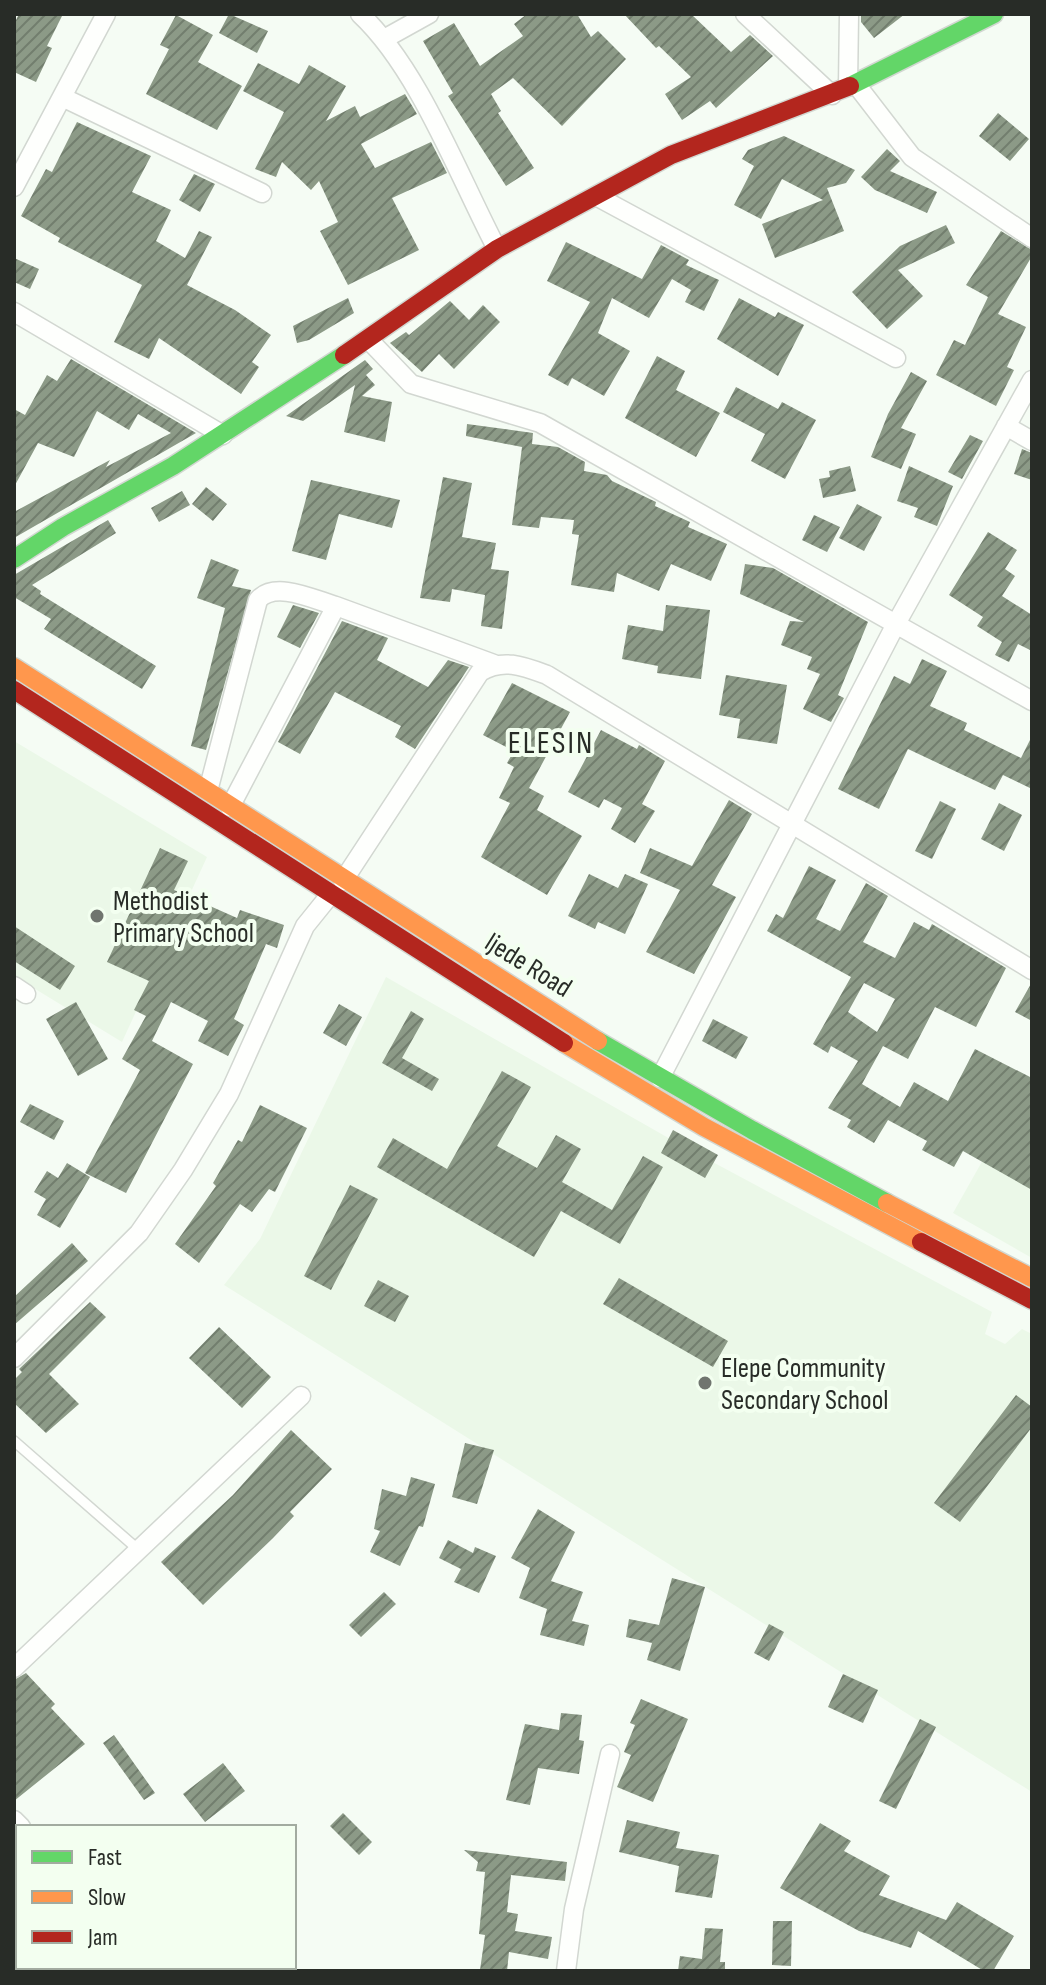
<svg xmlns="http://www.w3.org/2000/svg" width="1046" height="1985" viewBox="0 0 1046 1985" font-family="'Sofia Sans Condensed',sans-serif">
	<defs>
		<pattern id="building-hatch" width="6" height="6" patternUnits="userSpaceOnUse" patternTransform="scale(2)"><rect width="6" height="6" fill="#8c9a87"/><path d="M-1 1l2-2M0 6l6-6M5 7l2-2" fill="none" stroke="#727e6e"/></pattern>
	</defs>
	<rect width="100%" height="100%" fill="#f5fcf4"/>
	<path fill="#ebf8e8" d="M14,741L207,857L122,1042L14,976Z
		M386,977L679,1144L992,1312L985,1334L1005,1344L1022,1329L1032,1334V1792L224,1285L260,1239Z
		M1024,1087L1032,1092V1258L953,1213Z"/>
	<path fill="url(#building-hatch)" fill-rule="evenodd" d="M19,14H63L47,46L52,48L36,82L14,72V24Z
		M229,14L268,31L257,53L219,33Z
		M527,14H577L591,37L598,31L626,59L562,126L513,78L491,94L501,111L498,113L534,168L506,186L448,96L453,93L423,41L454,23L480,66L523,36L514,24Z
		M624,14H691L731,52L750,35L773,56L716,108L710,101L682,120L665,94L691,77L659,46L656,48Z
		M861,14H905L874,38L861,22Z
		M176,15L213,35L198,62L242,86L217,130L146,94L169,49L160,45Z
		M258,63L299,84L309,65L346,86L326,121L355,106L360,117L405,94L417,114L361,144L375,168L431,142L447,173L392,198L419,250L348,285L320,231L338,222L319,181L311,190L282,162L276,177L255,169L284,112L243,91Z
		M998,113L1029,139L1010,161L979,136Z
		M77,122L151,156L132,192L171,210L156,241L185,258L199,231L212,237L187,285L235,310L271,335L252,362L259,367L241,394L159,338L149,359L114,342L142,285L58,242L60,238L21,216L46,169L52,172Z
		M784,136L855,170L846,183L827,188L844,231L775,258L762,224L823,200L782,179L761,219L734,205L754,166L742,159L748,150Z
		M887,149L900,161L890,171L937,192L927,213L875,190L861,177Z
		M194,174L215,184L200,212L179,200Z
		M946,225L955,243L898,270L923,296L887,329L852,292L900,246Z
		M1001,231L1032,250V256L998,314L1026,327L1007,367L1014,370L996,406L936,375L954,340L965,345L988,297L966,285Z
		M566,242L642,279L661,245L689,260L686,265L719,280L704,311L685,302L691,290L672,279L649,318L612,298L598,333L630,351L604,396L572,378L568,386L548,375L590,302L547,281Z
		M14,258L39,269L30,289L14,282Z
		M348,298L354,313L309,340L297,343L293,326Z
		M739,298L775,317L778,312L804,325L778,376L717,339Z
		M450,301L469,320L483,305L500,322L454,369L439,354L422,372L390,343L406,332L409,335Z
		M657,356L685,371L676,390L720,413L696,457L625,418Z
		M71,359L196,433L14,538V512L110,460L106,467L171,433L138,414L129,430L97,411L74,457L38,443L14,487V409L25,415L47,375L57,381Z
		M365,360L373,369L366,375L375,385L362,396L392,402L385,442L344,432L355,385L303,421L286,416Z
		M911,372L927,381L901,428L916,434L901,469L871,457L888,414Z
		M736,387L778,409L782,402L816,420L785,479L751,461L765,434L723,412Z
		M467,424L533,433L532,444L558,447L585,462L584,471L607,475L612,481L656,502L655,506L690,522L688,527L727,544L711,581L671,564L659,591L617,573L614,592L571,585L579,535L572,534L574,520L541,517L539,528L512,525L522,447L466,436Z
		M970,435L983,441L962,479L948,472Z
		M1022,449L1032,453V480L1014,474Z
		M850,466L856,491L823,498L819,479L830,477L829,471Z
		M909,466L953,486L937,526L914,517L918,508L897,501Z
		M443,477L472,483L462,537L496,543L491,569L509,571L502,629L481,626L485,595L452,589L450,602L420,598Z
		M311,480L400,500L392,528L339,514L326,560L292,551Z
		M206,487L227,504L213,521L192,504Z
		M182,491L190,505L159,522L151,508Z
		M857,504L882,517L864,551L839,538Z
		M814,515L840,527L827,552L802,540Z
		M108,520L116,533L32,585L41,591L40,594L156,666L142,689L44,629L51,619L14,597V575Z
		M988,532L1017,550L1005,569L1015,576L1002,596L1032,615V651L1018,644L1009,662L995,655L1002,642L977,626L983,617L949,595Z
		M211,559L239,570L232,586L251,590L206,750L191,746L225,608L197,598Z
		M745,564L773,568L868,622L838,695L844,698L831,722L803,709L820,674L807,669L812,657L781,645L790,621L804,622L740,594Z
		M293,605L319,613L300,648L277,637Z
		M666,605L710,610L701,679L657,673L658,666L622,659L628,625L663,631Z
		M342,621L388,638L377,660L428,687L448,660L469,667L415,749L395,737L401,726L335,692L300,754L278,742Z
		M922,659L947,671L930,706L967,723L964,730L1021,758L1032,736V789L1003,775L995,790L908,749L879,809L838,789L894,676L910,684Z
		M726,675L787,685L777,744L737,738L740,719L719,715Z
		M512,683L570,712L529,788L544,796L537,810L582,836L547,895L481,857L510,803L499,798L514,767L507,763L514,751L483,735Z
		M601,730L637,749L639,745L665,761L642,804L655,811L635,843L611,829L622,808L604,799L599,808L568,792Z
		M729,800L752,814L712,885L736,897L694,974L646,952L680,890L640,873L650,848L692,866Z
		M940,801L956,809L932,859L915,851Z
		M999,803L1022,815L1004,851L981,839Z
		M160,848L188,861L174,890L237,918L240,910L284,925L277,948L266,944L234,1019L244,1025L228,1056L198,1041L208,1021L171,1002L152,1041L193,1064L126,1193L85,1173L140,1070L122,1059L146,1016L134,1010L149,981L107,962Z
		M809,866L836,880L816,919L840,931L866,883L888,896L863,942L895,958L914,922L929,930L932,924L1006,968L976,1027L935,1007L908,1059L883,1046L862,1084L900,1107L914,1082L948,1101L975,1049L1032,1078V1190L963,1151L954,1167L922,1150L927,1141L888,1120L874,1143L847,1127L851,1120L828,1108L858,1061L831,1046L828,1053L813,1044L851,977L767,931L776,914L783,918ZM864,983L895,999L877,1032L848,1012Z
		M589,874L618,888L625,874L648,884L625,934L598,922L595,929L568,916Z
		M14,926L75,966L60,990L14,961Z
		M1032,982V1021L1015,1012Z
		M76,1002L108,1059L78,1076L46,1019Z
		M339,1004L362,1017L346,1046L323,1033Z
		M411,1011L424,1019L402,1058L439,1079L432,1091L382,1063Z
		M713,1019L748,1037L736,1059L702,1041Z
		M502,1071L531,1087L497,1146L537,1168L556,1135L581,1149L562,1182L612,1210L643,1156L663,1167L620,1244L561,1211L534,1257L377,1167L393,1138L447,1169Z
		M30,1104L64,1121L54,1140L20,1122Z
		M260,1105L307,1128L275,1192L269,1189L252,1212L240,1204L199,1263L175,1244L216,1186L213,1183L238,1140L242,1142Z
		M673,1130L718,1155L705,1178L661,1153Z
		M67,1163L90,1177L60,1228L37,1215L46,1199L34,1192L47,1171L58,1178Z
		M350,1185L378,1199L331,1290L304,1276Z
		M72,1243L88,1261L14,1325V1297Z
		M619,1278L728,1341L713,1367L603,1304Z
		M378,1280L409,1296L395,1322L364,1306Z
		M90,1302L106,1317L49,1374L79,1404L46,1433L14,1403V1380L22,1372L19,1369Z
		M219,1327L271,1377L242,1408L189,1358Z
		M1016,1395L1032,1407V1427L960,1522L934,1503Z
		M291,1430L332,1469L290,1512L294,1516L273,1538L203,1605L161,1562L233,1495Z
		M465,1443L494,1450L477,1504L452,1497Z
		M411,1477L435,1484L423,1527L419,1526L400,1566L370,1552L380,1531L374,1529L382,1489L406,1496Z
		M538,1509L575,1532L551,1581L583,1592L572,1621L589,1625L584,1646L540,1635L547,1609L519,1598L530,1568L511,1558Z
		M448,1540L473,1553L475,1547L496,1556L479,1593L454,1582L461,1569L439,1558Z
		M672,1578L705,1587L680,1671L647,1660L652,1643L626,1637L629,1619L659,1625Z
		M384,1592L396,1604L361,1637L349,1625Z
		M769,1624L784,1632L769,1661L754,1653Z
		M26,1673L55,1704L51,1708L85,1744L14,1801V1680Z
		M843,1674L878,1690L863,1723L828,1707Z
		M641,1699L688,1719L653,1802L617,1787L631,1755L624,1752L635,1725L630,1723Z
		M561,1713L582,1715L579,1740L584,1741L579,1774L538,1768L530,1805L506,1800L525,1724L559,1730Z
		M920,1719L936,1727L896,1809L879,1801Z
		M114,1735L155,1793L144,1800L103,1743Z
		M223,1763L245,1791L205,1822L183,1794Z
		M343,1813L372,1842L359,1855L330,1826Z
		M627,1820L680,1832L676,1848L719,1855L712,1898L675,1892L679,1866L619,1852Z
		M820,1823L851,1841L844,1851L890,1876L879,1895L946,1920L957,1902L1014,1936L993,1971H984L918,1931L911,1948L859,1931L780,1888Z
		M464,1850L567,1862L565,1881L511,1875L507,1912L518,1914L515,1931L552,1937L548,1959L509,1952L507,1971L480,1970L485,1935L479,1934L485,1872L476,1871L478,1862Z
		M773,1921H792L791,1966L772,1965Z
		M705,1928L723,1929L720,1962H725V1971H678L680,1956L702,1959Z"/>
	<g fill="none" stroke-linecap="round" stroke-linejoin="round">
		<defs>
			<path id="lane" d="M14,1441L141,1552"/>
			<path id="street" d="M360,14C419,69 459,177 497,249
				M745,14L832,95
				M384,39L429,14
				M855,83L912,157L1032,238
				M848,86L849,14
				M62,97L262,193
				M14,187L106,14
				M596,196L896,358
				M14,312L223,435
				M368,339L411,384L540,423L1032,701
				M1006,426L1032,441
				M208,791L258,600C275,580 315,600 336,606
				M230,807L336,606L494,664
				M343,881L480,672C503,658 523,666 547,675L1032,970
				M14,986L26,994
				M660,1078L897,622L1032,380
				M14,1358L139,1233L183,1170L229,1094L305,926L330,895
				M14,1668L301,1396
				M14,1820L21,1827
				M148,1967L152,1971
				M14,1968L18,1964
				M566,1971L574,1909L610,1754"/>
			<path id="fast" d="M850,86L994,14
				M14,559L63,527L173,466L344,355
				M598,1041L752,1130L887,1203"/>
			<path id="slow" d="M14,667L598,1041
				M564,1043L704,1127L921,1242
				M887,1203L1032,1278"/>
			<path id="jam" d="M344,355L497,249L671,155L850,86
				M14,690L564,1043
				M921,1242L1032,1300"/>
		</defs>
		<use href="#lane" stroke="#d2d7d1" stroke-width="12"/>
		<use href="#street" stroke="#d2d7d1" stroke-width="21"/>
		<use href="#fast" stroke="#d2d7d1" stroke-width="21"/>
		<use href="#slow" stroke="#d2d7d1" stroke-width="21"/>
		<use href="#jam" stroke="#d2d7d1" stroke-width="21"/>
		<use href="#lane" stroke="#fefffd" stroke-width="9"/>
		<use href="#street" stroke="#fefffd" stroke-width="18"/>
		<use href="#fast" stroke="#63d668" stroke-width="18"/>
		<use href="#slow" stroke="#ff974d" stroke-width="18"/>
		<use href="#jam" stroke="#b3261e" stroke-width="18"/>
	</g>
	<g fill="#70756f" stroke="#f3fff0" stroke-width="3">
		<circle cx="97" cy="916" r="8"/>
		<circle cx="705" cy="1383" r="8"/>
	</g>
	<g text-anchor="middle" stroke-width="8" stroke-linejoin="round" paint-order="stroke">
		<g font-size="28" fill="#282c27" stroke="#f3fff0" text-anchor="start">
			<text x="113" y="910">Methodist<tspan x="113" dy="32">Primary School</tspan></text>
			<text x="721" y="1377">Elepe Community<tspan x="721" dy="32">Secondary School</tspan></text>
		</g>
		<g font-size="28" fill="#282c27" stroke="#f3fff0">
			<text transform="translate(529 964) rotate(32)" y="10">Ijede Road</text>
		</g>
		<g font-size="32" letter-spacing="2" fill="#282c27" stroke="#f3fff0">
			<text x="551" y="753">ELESIN</text>
		</g>
	</g>
	<rect width="1046" height="1985" fill="none" stroke="#282c27" stroke-width="32"/>
	<rect x="16" y="1825" width="280" height="144" fill="#f3fff0" stroke="#a2aba0" stroke-width="2"/>
	<rect x="32" y="1851" width="40" height="12" fill="#63d668" stroke="#a2aba0" stroke-width="2"/>
	<text x="88" y="1865" font-size="24" fill="#282c27">Fast</text>
	<rect x="32" y="1891" width="40" height="12" fill="#ff974d" stroke="#a2aba0" stroke-width="2"/>
	<text x="88" y="1905" font-size="24" fill="#282c27">Slow</text>
	<rect x="32" y="1931" width="40" height="12" fill="#b3261e" stroke="#a2aba0" stroke-width="2"/>
	<text x="88" y="1945" font-size="24" fill="#282c27">Jam</text>
</svg>
